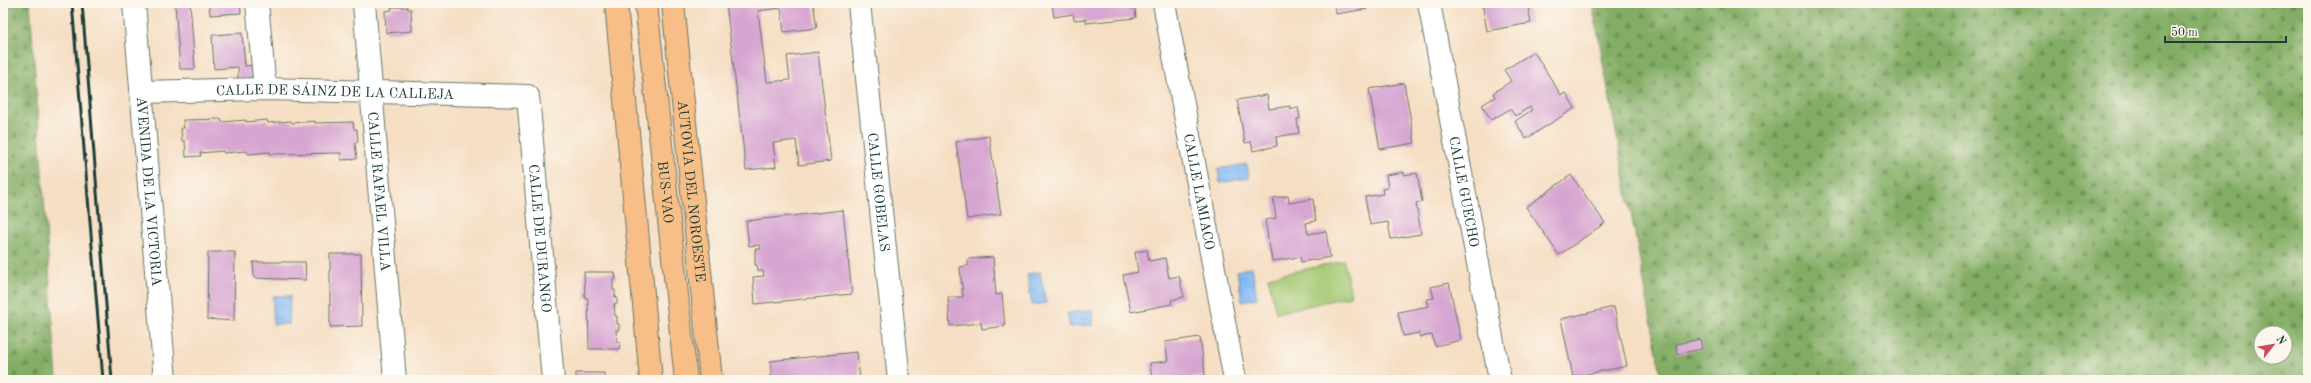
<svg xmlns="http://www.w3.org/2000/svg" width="2311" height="383" viewBox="0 0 2311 383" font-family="'Old Standard TT',serif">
	<defs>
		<pattern id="forest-firs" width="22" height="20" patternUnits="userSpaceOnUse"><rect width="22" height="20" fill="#83ad65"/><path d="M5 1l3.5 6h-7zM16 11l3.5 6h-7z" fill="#6b8e54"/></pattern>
		<pattern id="water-ripples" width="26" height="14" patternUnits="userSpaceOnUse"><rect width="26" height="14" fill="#84bbf4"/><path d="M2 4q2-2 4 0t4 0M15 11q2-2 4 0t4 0" fill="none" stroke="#6b99c6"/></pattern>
	</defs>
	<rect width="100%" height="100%" fill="#fbf7ec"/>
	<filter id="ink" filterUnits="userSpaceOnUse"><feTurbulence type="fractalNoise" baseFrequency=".025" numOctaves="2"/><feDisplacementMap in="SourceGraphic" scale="8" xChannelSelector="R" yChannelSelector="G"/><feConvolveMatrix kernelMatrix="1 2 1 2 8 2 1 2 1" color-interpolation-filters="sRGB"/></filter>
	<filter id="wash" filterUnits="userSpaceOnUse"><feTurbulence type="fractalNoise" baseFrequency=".012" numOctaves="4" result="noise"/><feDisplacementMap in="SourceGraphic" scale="16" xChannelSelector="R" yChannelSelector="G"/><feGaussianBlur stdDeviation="0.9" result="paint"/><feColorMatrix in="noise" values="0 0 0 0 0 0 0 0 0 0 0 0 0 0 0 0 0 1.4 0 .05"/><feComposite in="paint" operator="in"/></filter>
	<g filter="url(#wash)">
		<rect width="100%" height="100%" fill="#f5dec3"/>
		<path fill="#a4c973" stroke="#628354" d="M1344,261L1351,296L1276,313L1268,277Z"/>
		<path fill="url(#forest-firs)" stroke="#51754c" fill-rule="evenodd" d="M3,3H30L57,380H3Z
			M1592,3H2308V380H1662ZM2261,333H2285V357H2261Z"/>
		<path fill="url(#water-ripples)" stroke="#527c94" d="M1247,164L1249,178L1220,183L1218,169Z
			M1252,267L1257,298L1242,301L1237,271Z
			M1040,272L1046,303L1032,305L1027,274Z
			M273,296H290L289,324H273Z
			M1092,310L1093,325L1070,327L1067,313Z"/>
		<g id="blocks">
			<path fill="#d7a5d1" d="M190,3L195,69H180L175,4Z
				M209,3H240L241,13L210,15Z
				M726,3H813L817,28L784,32L781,8L758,11L767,82L790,80L787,56L818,52L831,161L799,165L796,140L773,143L776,167L746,170Z
				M1052,3H1132V9L1135,8L1136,18L1086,23V19L1074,20L1073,14L1054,17Z
				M1334,3H1371V4L1366,5L1367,9L1336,14Z
				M1482,3H1527L1531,23L1487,31Z
				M391,7H408L407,9H411L412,31L386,33L385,11L392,10Z
				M242,33L245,66L255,65L256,80L238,79V67L214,69L212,35Z
				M1534,52L1561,95L1566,93L1575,108L1526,139L1515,121L1532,110L1530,107L1515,116L1510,109L1491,120L1482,105L1495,97L1493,93L1511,81L1504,70Z
				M1404,83L1415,143L1380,149L1369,89Z
				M1267,95L1269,109L1290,106V109L1298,107L1300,119H1297L1299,133L1276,137L1277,146L1253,151L1251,142L1245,143L1237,100Z
				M221,119L222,122L246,120V122L267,120L268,123L291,121L292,123L315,121V123L353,122L354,129H357L358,142L355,143L357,159L341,160V153L270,154V152L248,154L247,151L224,153L223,151L200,153L201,156L186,157L185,141H182L181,128H184L183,120Z
				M989,136L1001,214L967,219L956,142Z
				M1404,172V175L1417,173L1422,202L1416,203L1421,234L1391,239L1388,222L1370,225L1365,197L1383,194L1382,189L1388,188L1386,175Z
				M1571,175L1605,223L1559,255L1526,207Z
				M1288,196L1289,203L1313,199L1316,221L1306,223L1308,234L1326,231L1330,257L1301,262L1300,257L1272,261L1265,220L1276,218L1273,198Z
				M843,210L852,294L755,304L753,277L764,276L763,271H758L757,265H755V249H761L760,245L749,246L746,221Z
				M1147,250L1149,261L1165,258L1169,278L1179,276L1184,297L1171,300L1172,304L1131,312L1123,275L1138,272L1135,252Z
				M208,252H235L234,321L207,319Z
				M330,254H361L362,326L330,327Z
				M993,257L996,295L1002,294L1005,326L982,329L981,323L950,326L948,297H963L960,267L968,266V259Z
				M253,262H305L306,280L254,278Z
				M584,272H615L616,279H613V290H615V297H617V304H614L615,316H617V324H619V330H616L617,342H620L619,349H589L588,298H585Z
				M1449,283L1461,340L1435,346L1432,335L1420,337L1419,333L1403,336L1398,312L1429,306L1427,299L1434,298L1431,287Z
				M1614,307L1627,366L1573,377L1561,319Z
				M1200,337L1205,375L1192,377L1193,380H1152L1150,363L1168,361L1165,342Z
				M1700,339L1702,349L1678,354L1676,344Z
				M857,352L860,380H772L770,361Z
				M576,373H604V380H576Z
				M1054,377V380H1034V379Z"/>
		</g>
	</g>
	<g filter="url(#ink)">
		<use href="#blocks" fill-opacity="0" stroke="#6a7566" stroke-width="1"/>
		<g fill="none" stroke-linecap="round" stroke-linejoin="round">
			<defs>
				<g id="minor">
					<path id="s1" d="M134,3L165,380"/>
					<path d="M257,3L265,89"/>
					<path id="s2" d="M364,3L395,380"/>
					<path id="s3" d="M859,3L899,380"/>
					<path id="s4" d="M1164,3L1235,380"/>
					<path id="s5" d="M1429,3L1500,380"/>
					<path id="s6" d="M141,92L265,89L528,96L553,380"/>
				</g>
				<g id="highway">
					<path d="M616,3L651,380"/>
					<path id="s7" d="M646,3L686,380"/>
					<path id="s8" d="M673,3L711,380"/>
				</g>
			</defs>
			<use href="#minor" stroke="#6a7566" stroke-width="24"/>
			<use href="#highway" stroke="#6a7566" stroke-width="24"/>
			<use href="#minor" stroke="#fff" stroke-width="22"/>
			<use href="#highway" stroke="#f7be88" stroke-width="22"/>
			<path stroke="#1f3d34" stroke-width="3" d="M72,3L103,380
				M82,3L112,380"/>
		</g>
	</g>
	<g text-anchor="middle" stroke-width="3" stroke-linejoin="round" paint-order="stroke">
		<g font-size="14" fill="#1f3d34" stroke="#fbf7ec">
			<text dy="5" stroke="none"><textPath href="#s6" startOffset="194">CALLE DE SÁINZ DE LA CALLEJA</textPath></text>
			<text dy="5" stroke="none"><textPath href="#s1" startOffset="189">AVENIDA DE LA VICTORIA</textPath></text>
			<text dy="5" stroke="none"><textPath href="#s7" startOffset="190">BUS-VAO</textPath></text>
			<text dy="5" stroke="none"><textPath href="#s2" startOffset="189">CALLE RAFAEL VILLA</textPath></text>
			<text dy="5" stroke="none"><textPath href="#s8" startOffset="189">AUTOVÍA DEL NOROESTE</textPath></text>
			<text dy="5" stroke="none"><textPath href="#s3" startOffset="190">CALLE GOBELAS</textPath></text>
			<text dy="5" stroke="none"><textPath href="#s4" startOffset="192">CALLE LAMIACO</textPath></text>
			<text dy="5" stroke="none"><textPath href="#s5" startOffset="192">CALLE GUECHO</textPath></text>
			<text dy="5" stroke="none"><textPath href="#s6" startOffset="530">CALLE DE DURANGO</textPath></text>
		</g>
	</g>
	<rect width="2311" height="383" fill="none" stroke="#fbf7ec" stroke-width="16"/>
	<g transform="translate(2273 345) rotate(59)"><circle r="19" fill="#fbf7ec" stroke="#a3ada2"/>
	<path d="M0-3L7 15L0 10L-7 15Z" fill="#d1495b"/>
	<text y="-6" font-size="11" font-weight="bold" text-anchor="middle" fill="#1f3d34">N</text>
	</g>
	<path d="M2165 36v6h121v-6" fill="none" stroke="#1f3d34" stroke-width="2"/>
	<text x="2171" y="36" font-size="12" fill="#1f3d34" stroke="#fbf7ec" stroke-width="3" paint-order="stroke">50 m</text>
</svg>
